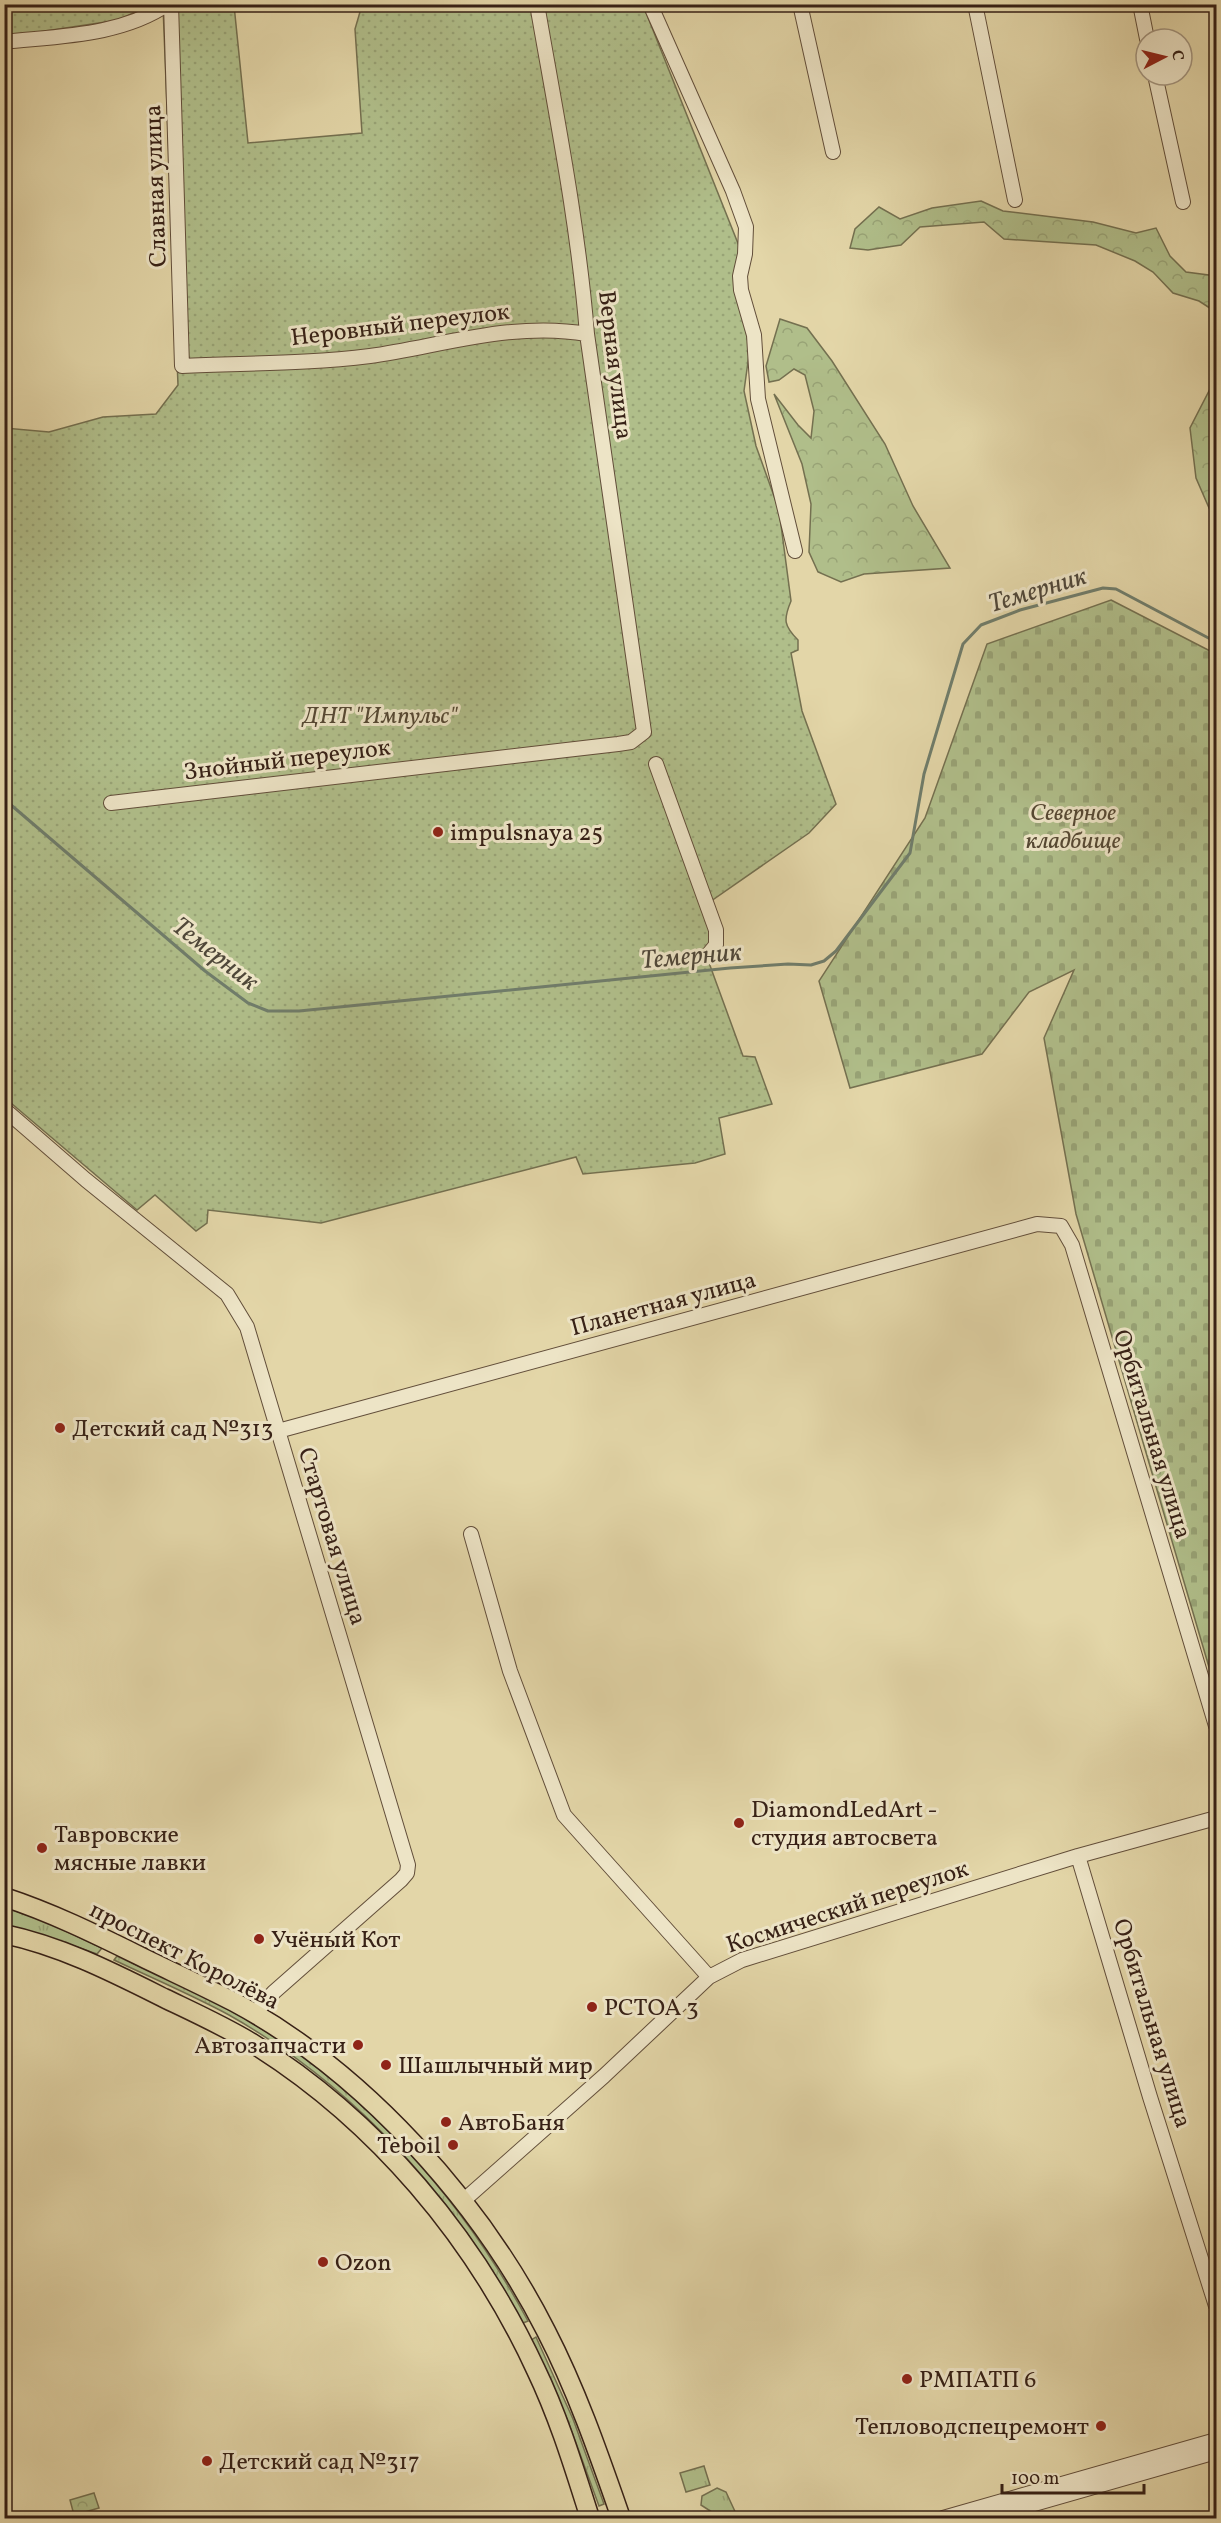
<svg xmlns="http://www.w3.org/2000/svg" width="1221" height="2523" viewBox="0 0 1221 2523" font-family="Vollkorn,serif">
	<defs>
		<pattern id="grass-tufts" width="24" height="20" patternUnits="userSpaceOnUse" patternTransform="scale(1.5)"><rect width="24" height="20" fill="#b0be8a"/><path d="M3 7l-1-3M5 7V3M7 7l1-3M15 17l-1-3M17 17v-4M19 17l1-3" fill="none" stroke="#98a376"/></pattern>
		<pattern id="forest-crowns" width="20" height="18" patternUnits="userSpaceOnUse" patternTransform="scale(1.5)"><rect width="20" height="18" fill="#b0be8a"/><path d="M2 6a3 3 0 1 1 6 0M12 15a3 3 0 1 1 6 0" fill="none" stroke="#98a376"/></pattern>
		<pattern id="cemetery-stones" width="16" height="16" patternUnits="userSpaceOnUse" patternTransform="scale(1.5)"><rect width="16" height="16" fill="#b0be8a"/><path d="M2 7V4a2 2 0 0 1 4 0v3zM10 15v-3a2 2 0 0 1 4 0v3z" fill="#98a376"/></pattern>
		<pattern id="garden-dots" width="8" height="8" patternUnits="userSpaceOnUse" patternTransform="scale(1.5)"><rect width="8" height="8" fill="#b0be8a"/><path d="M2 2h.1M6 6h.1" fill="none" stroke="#98a376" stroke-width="1.8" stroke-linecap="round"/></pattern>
	</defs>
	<rect width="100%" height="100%" fill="#e3d6a8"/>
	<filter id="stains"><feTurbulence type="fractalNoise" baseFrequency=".00333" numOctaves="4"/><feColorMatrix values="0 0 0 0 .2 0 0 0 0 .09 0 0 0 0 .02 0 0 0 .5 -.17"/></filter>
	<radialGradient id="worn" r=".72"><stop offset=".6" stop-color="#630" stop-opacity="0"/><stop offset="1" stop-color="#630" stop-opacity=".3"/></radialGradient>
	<path fill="url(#grass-tufts)" stroke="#747050" stroke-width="1.5" d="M4,1907L42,1920L102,1948L97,1954L39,1934L5,1926Z
		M117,1956C155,1974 196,1990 232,2011C359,2083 459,2193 528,2321L523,2323C454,2197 355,2086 229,2015C192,1995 152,1978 114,1960Z
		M536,2337L573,2419L604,2504L599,2506L568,2421L531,2340Z
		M704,2466L710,2485L686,2492L680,2473Z
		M717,2488L726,2492L738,2518H721L701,2505L702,2496Z"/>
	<path fill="url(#forest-crowns)" stroke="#747050" stroke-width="1.5" d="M981,201L1003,211L1093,222L1136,233L1156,228L1170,256L1186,272L1216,276V312L1199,301L1173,293L1153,272L1135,261L1096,245L1004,239L984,222L920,227L901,245L868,250L850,248L855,229L879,207L900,219L932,208Z
		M780,319L807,328L832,361L885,444L913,506L950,568L864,574L841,582L818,572L809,552L811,504L802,464L774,394L798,425L811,438L814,411L805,375L794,369L779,380L769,382L766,366Z
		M1216,384V524L1196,478L1190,428L1210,389Z
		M94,2493L99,2508L74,2515L70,2500Z"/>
	<path fill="url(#cemetery-stones)" stroke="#747050" stroke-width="1.5" d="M1111,600L1216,654V1691L1076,1214L1044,1038L1074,970L1029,992L982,1054L850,1088L819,981L925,818L987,644Z"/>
	<path fill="url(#garden-dots)" stroke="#747050" stroke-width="1.5" d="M166,4L234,5L248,143L362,133L355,29L362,5H643L739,246L738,302L750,347L744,391L756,446L779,510L791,601C783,620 784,626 798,640V650L791,653L802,711L836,804L809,833L704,906L715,946L708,960L743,1056L755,1057L772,1104L719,1118L725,1154L695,1163L583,1174L576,1157L321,1223L208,1210L207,1223L196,1231L155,1195L137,1210L5,1098V428L49,432L103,417L156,414L178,385L163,6Z
		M4,5H149L119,20L5,37Z"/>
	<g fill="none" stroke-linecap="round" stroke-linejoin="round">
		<path stroke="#707d6b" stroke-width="3" d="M4,799L205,971L248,1003L268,1011H299L730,968L788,964L811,965L824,961L836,951L910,853L924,774L963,644L981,625L1020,610L1103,588L1116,589L1216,642"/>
		<defs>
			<path id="minor" d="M171,4L182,366C244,363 308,364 370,356C441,346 514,321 587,334
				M650,4L733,191L746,227L745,254L740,276L741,290L754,335L758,399L795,551
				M800,4L833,152
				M975,4L1015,200
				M1140,4L1147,39
				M4,42C59,36 121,36 168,4
				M1155,75L1183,202
				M656,764L716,930V945L707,956
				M111,803L618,744L631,742L644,732L587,334C578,223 556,114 537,4
				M4,1109L86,1180L227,1294L247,1327L408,1865L407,1873L401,1880L274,1992L254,2014
				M278,1431L1037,1224L1061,1226L1072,1245L1216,1726
				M471,1534L510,1671L564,1815L709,1977
				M1078,1856L1150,2097L1216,2306
				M463,2201L604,2076L709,1977L742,1960L1078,1856L1216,1818
				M943,2518L1216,2440
				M985,2518L1216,2452"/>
			<path id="major" d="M4,1897C56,1914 103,1938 152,1962C179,1975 207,1988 234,2002C363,2071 480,2201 546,2331C577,2391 599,2455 621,2518
				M4,1934C61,1946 112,1972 164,1998C193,2012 224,2026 252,2043C376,2120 475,2238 536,2370C559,2418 574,2468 590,2518"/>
		</defs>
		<use href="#minor" stroke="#624e3a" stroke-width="16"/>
		<use href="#major" stroke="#372116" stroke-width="21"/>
		<use href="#minor" stroke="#ede4c6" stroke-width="14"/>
		<use href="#major" stroke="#e3d6a8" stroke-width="18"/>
	</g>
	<g fill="#8f2418" stroke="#ede4c6" stroke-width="2">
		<circle cx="438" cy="832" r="6"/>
		<circle cx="60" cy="1428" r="6"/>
		<circle cx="739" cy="1823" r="6"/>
		<circle cx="42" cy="1848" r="6"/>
		<circle cx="259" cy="1939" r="6"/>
		<circle cx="592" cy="2007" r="6"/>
		<circle cx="358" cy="2045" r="6"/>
		<circle cx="386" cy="2065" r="6"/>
		<circle cx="446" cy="2122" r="6"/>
		<circle cx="453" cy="2145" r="6"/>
		<circle cx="323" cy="2262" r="6"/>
		<circle cx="907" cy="2379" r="6"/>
		<circle cx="1101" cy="2426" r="6"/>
		<circle cx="207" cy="2461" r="6"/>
	</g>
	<g text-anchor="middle" stroke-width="6" stroke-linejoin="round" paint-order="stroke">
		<g font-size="24" fill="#372116" stroke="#ede4c6">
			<text transform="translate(155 186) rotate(-92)" y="8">Славная улица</text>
			<text transform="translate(400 324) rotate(-7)" y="8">Неровный переулок</text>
			<text transform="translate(616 365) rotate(83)" y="8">Верная улица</text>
			<text transform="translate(287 759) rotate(-7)" y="8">Знойный переулок</text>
			<text transform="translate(663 1303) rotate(-15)" y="8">Планетная улица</text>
			<text transform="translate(1153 1434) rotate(73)" y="8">Орбитальная улица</text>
			<text transform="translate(333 1536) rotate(73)" y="8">Стартовая улица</text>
			<text transform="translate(847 1906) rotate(-18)" y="8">Космический переулок</text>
			<text transform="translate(185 1955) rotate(27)" y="8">проспект Королёва</text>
			<text transform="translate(1153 2023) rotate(73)" y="8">Орбитальная улица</text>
		</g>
		<g font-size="24" font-style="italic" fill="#554833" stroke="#ede4c6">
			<text x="380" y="723">ДНТ "Импульс"</text>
			<text x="1073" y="820">Северное<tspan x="1073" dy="28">кладбище</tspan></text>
		</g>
		<g font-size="24" fill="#372116" stroke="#ede4c6" text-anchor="start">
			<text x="450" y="840">impulsnaya 25</text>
			<text x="72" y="1436">Детский сад №313</text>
			<text x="751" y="1817">DiamondLedArt -<tspan x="751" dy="28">студия автосвета</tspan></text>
			<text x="54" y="1842">Тавровские<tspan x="54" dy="28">мясные лавки</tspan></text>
			<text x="271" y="1947">Учёный Кот</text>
			<text x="604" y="2015">РСТОА 3</text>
			<text x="346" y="2053" text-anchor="end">Автозапчасти</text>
			<text x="398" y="2073">Шашлычный мир</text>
			<text x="458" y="2130">АвтоБаня</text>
			<text x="441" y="2153" text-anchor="end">Teboil</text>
			<text x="335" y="2270">Ozon</text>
			<text x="919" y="2387">РМПАТП 6</text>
			<text x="1089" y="2434" text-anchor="end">Тепловодспецремонт</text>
			<text x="219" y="2469">Детский сад №317</text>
		</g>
		<g font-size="26" font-style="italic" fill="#4f4739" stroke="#ede4c6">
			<text transform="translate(1037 589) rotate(-17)" y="9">Темерник</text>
			<text transform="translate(216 953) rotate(38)" y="9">Темерник</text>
			<text transform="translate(691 955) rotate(-5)" y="9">Темерник</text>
		</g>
	</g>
	<rect width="1221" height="2523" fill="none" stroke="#e3d6a8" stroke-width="24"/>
	<rect x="6" y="6" width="1209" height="2511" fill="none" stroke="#372116" stroke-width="3"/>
	<rect x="12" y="12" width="1197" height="2499" fill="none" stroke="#372116" stroke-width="1.5"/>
	<g transform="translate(1164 57) rotate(83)"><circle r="28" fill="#ede4c6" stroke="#a49680" stroke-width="1.5"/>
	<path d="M0-4.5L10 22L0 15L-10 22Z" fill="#8f2418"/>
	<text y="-9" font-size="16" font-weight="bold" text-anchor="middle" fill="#372116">С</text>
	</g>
	<path d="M1002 2484v9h142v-9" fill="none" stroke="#372116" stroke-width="3"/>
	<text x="1011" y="2484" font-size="18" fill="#372116" stroke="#ede4c6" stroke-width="4.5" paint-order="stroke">100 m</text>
	<rect width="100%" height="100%" filter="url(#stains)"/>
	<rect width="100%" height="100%" fill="url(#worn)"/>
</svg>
